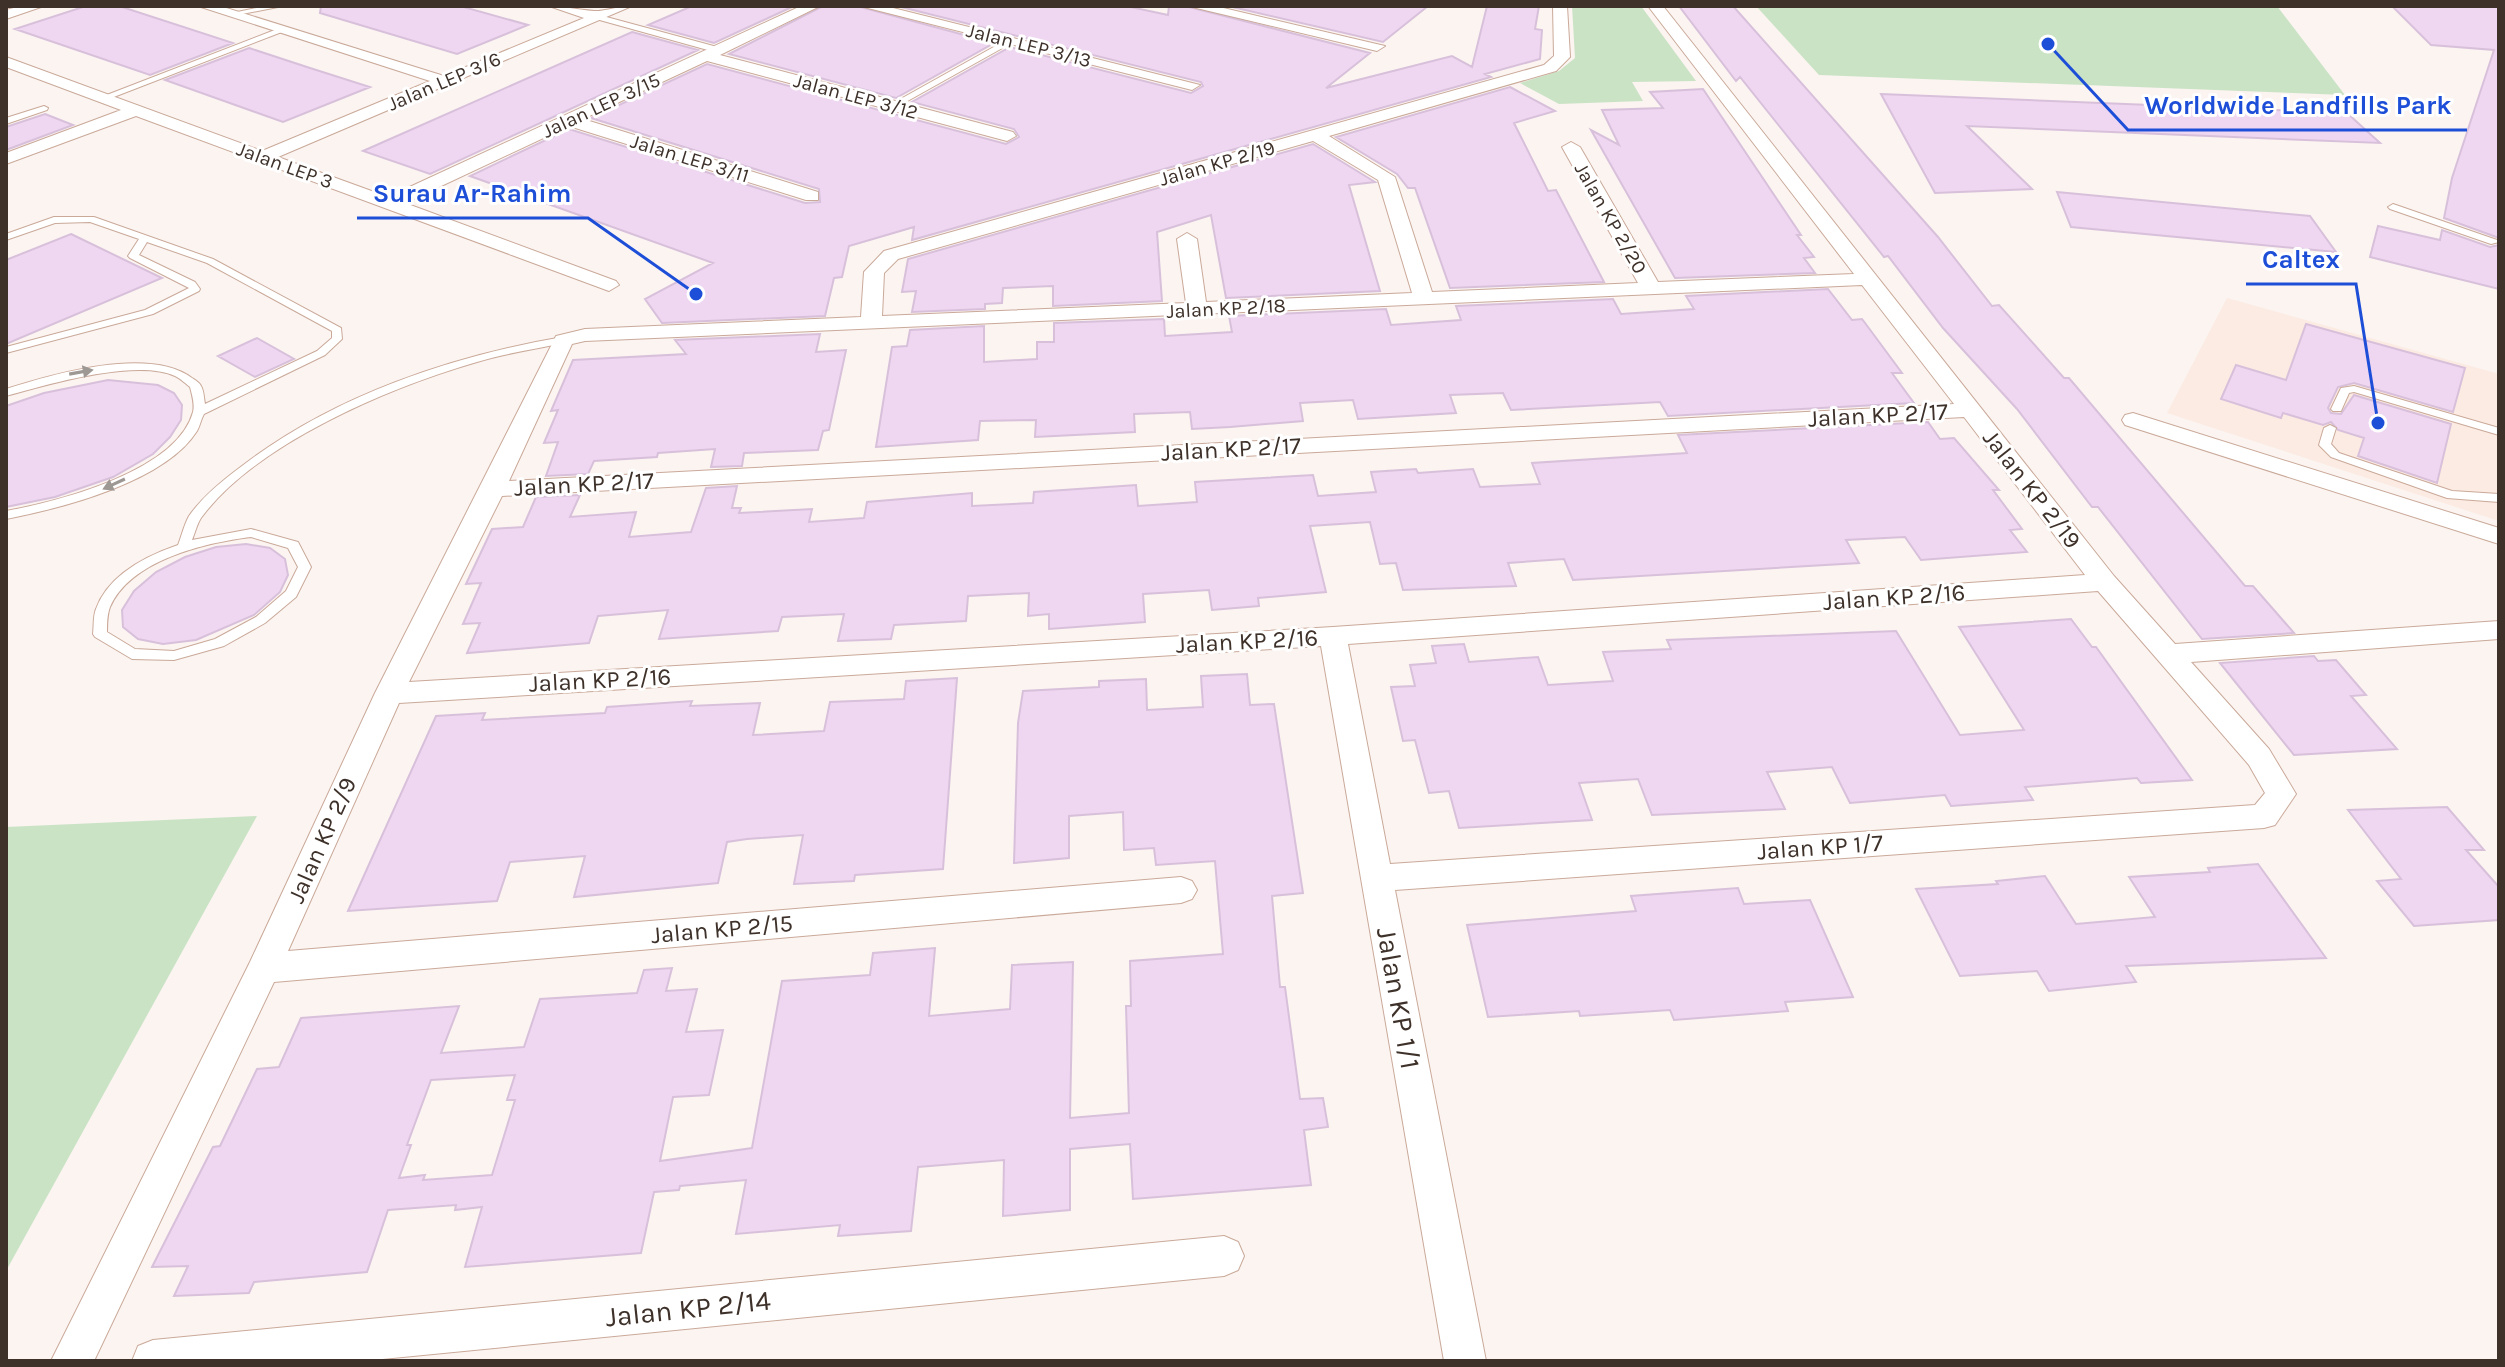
<svg xmlns="http://www.w3.org/2000/svg" width="2505" height="1367" viewBox="0 0 2505 1367" font-family="Karla,sans-serif">
	<rect width="100%" height="100%" fill="#fbf4f1"/>
	<path fill="#fcebe2" d="M2227,298L2499,374V521L2167,413Z"/>
	<path fill="#cae3c5" d="M1572,6H1641L1696,81L1632,82L1643,101L1559,104L1520,83L1559,71L1575,58Z
		M1756,6H2277L2345,95L1819,75Z
		M257,816L6,1271V827Z"/>
	<path fill="#efd7f2" stroke="#d8c0db" stroke-width="2" fill-rule="evenodd" d="M86,6H119L233,43L150,75L15,29Z
		M321,6H460L528,25L457,54L320,13Z
		M692,6H794L714,43L648,25Z
		M823,6H857L994,43L896,98L729,54Z
		M897,6H1126L1168,15L1169,6H1185L1370,53L1326,88L1452,56L1472,67L1487,6H1539L1535,29L1542,30L1540,59L1485,74L1491,77L912,240L914,227L849,246L842,277L834,278L825,316L662,323L645,299L713,263L470,176L569,129L805,203L820,202L819,189L591,118L707,64L1006,144L1019,137L1014,129L912,102L1010,47L1191,93L1203,86L1201,82Z
		M1228,6H1428L1383,42Z
		M1679,6H1733L1938,237L1992,306L1999,305L2064,378H2069L2245,586H2253L2294,633L2202,639L2098,507H2092L2017,409L1943,328L1888,256L1884,257L1740,77L1736,81Z
		M2392,6H2499V238L2444,218L2452,178L2494,50L2431,45Z
		M632,32L698,50L430,174L363,151Z
		M249,48L310,68L370,87L283,122L165,80Z
		M1510,87L1555,111L1514,123L1548,191L1556,190L1604,282L1450,288L1415,188H1408L1397,174L1336,137Z
		M1703,89L1801,235H1797L1814,257L1804,258L1815,273L1675,278L1591,130L1619,145L1602,110L1663,108L1650,92Z
		M1881,94L2347,113L2380,143L1967,126L2032,189L1935,193Z
		M45,114L73,125L6,150V127Z
		M1313,144L1375,182L1349,185L1380,291L1226,298L1211,215L1157,232L1162,301L1053,306V286L1003,288L1002,303L985,304V309L912,312L916,291L902,292L908,259Z
		M2057,192L2310,216L2336,252L2071,227Z
		M2378,226L2440,240L2442,230L2490,247L2499,245V289L2370,257Z
		M71,234L162,278L6,344V260Z
		M1828,289L1852,320L1862,319L1871,331L1902,373H1892L1914,403L1668,416L1660,402L1511,410L1503,393L1450,395L1456,413L1358,419L1353,400L1300,403L1303,421L1230,427L1192,429L1190,412L1134,414L1135,432L1035,437L1036,420L980,421L978,440L876,447L892,347L907,346L910,330L984,326V362L1037,359V342H1054V323L1164,319L1165,336L1232,332L1229,316L1386,309L1391,325L1461,320L1456,306L1613,299L1621,314L1694,309L1686,296Z
		M2306,324L2465,368L2453,412L2354,383L2338,387L2328,408L2331,413L2341,414L2354,395L2451,424L2437,483L2358,456L2364,438L2338,430L2331,422L2323,425L2283,413L2281,418L2221,399L2236,365L2286,380Z
		M820,334L816,352L846,350L829,430L823,431L818,450L744,453L742,466L711,467L715,449L658,453L657,457L594,461L588,474L546,476L558,442L544,443L558,410L551,411L573,360L686,354L675,340Z
		M257,338L294,359L255,377L218,356Z
		M108,380L158,385L174,393L182,405L181,420L170,437L153,454L113,477L55,497L6,507V406L44,393Z
		M1928,422L1940,439L1954,438L1999,490H1993L2022,529L2010,530L2027,552L1921,560L1905,537L1846,540L1859,563L1573,580L1564,559L1508,563L1516,586L1403,590L1396,563L1380,564L1370,522L1310,526L1326,592L1258,598L1259,606L1212,610L1209,590L1143,594L1145,622L1049,629V614L1028,616L1029,593L968,596L966,621L894,625L891,639L838,641L844,614L782,617L778,631L659,639L668,610L598,616L589,643L467,653L480,623L463,624L481,583L466,584L492,529L523,527L536,497L580,495L570,517L636,512L629,537L691,532L706,488L737,486L732,508H741L739,513L812,509L809,522L864,518L867,502L972,493V506L1033,503L1034,492L1136,485L1138,506L1197,502L1195,482L1313,475L1318,496L1376,492L1371,472L1416,469L1418,473L1473,469L1480,487L1540,484L1532,463L1687,453L1678,435Z
		M246,544L270,548L285,559L288,575L280,592L254,615L196,640L163,644L138,639L123,627L122,610L134,591L156,572L185,557L216,547Z
		M2071,619L2092,647H2096L2192,780L2141,783L2137,778L2025,787L2033,800L1951,806L1945,795L1850,803L1832,767L1767,772L1785,809L1652,815L1638,779L1579,783L1592,820L1459,828L1449,791L1429,793L1415,740L1403,741L1391,687L1415,686L1410,665L1436,663L1432,646L1464,644L1469,662L1538,657L1548,685L1613,681L1603,652L1671,649L1667,640L1896,631L1960,735L2024,730L1959,627Z
		M2314,656L2318,661L2336,660L2366,695L2351,696L2397,749L2294,755L2220,663Z
		M1247,674L1250,705L1274,704L1303,893L1272,896L1280,987H1285L1300,1099L1323,1098L1328,1127L1304,1130L1311,1185L1133,1199L1130,1144L1070,1149V1210L1003,1216L1004,1160L918,1167L911,1231L838,1236L840,1225L736,1234L746,1180L680,1186L679,1190L654,1192L641,1253L465,1267L482,1207L455,1210L456,1205L388,1210L367,1272L254,1282L249,1293L174,1296L188,1266L152,1267L213,1147L220,1146L257,1069L279,1067L301,1018L459,1006L441,1053L524,1047L540,999L637,993L644,970L672,968L666,991L697,989L686,1032L723,1030L709,1095L673,1097L660,1161L752,1148L782,981L870,975L873,953L935,948L929,1016L1010,1009L1012,965L1073,962L1070,1118L1129,1113L1126,1006H1131L1130,961L1223,954L1215,861L1156,865L1154,848L1124,850L1123,812L1069,816V858L1014,863L1018,723L1023,691L1099,687V681L1146,679L1147,710L1203,707L1201,676ZM515,1075L507,1100H515L492,1175L423,1180L425,1175L399,1178L411,1145H407L431,1080Z
		M957,678L943,869L855,875L854,881L794,884L803,835L747,839L727,842L718,883L574,897L585,856L510,862L497,901L348,911L436,716L485,713L482,720L605,713L607,707L692,701L690,706L760,703L753,735L824,731L830,702L904,699L906,681Z
		M2447,807L2484,850H2466L2499,887V920L2414,926L2377,881L2401,879L2348,810Z
		M2258,864L2326,958L2126,966L2136,982L2049,991L2037,971L1960,976L1916,889L1998,884L1996,881L2045,876L2076,924L2155,917L2129,877L2210,872L2208,868Z
		M1738,888L1744,904L1810,900L1853,997L1785,1002L1788,1011L1674,1020L1670,1010L1580,1016L1579,1011L1488,1017L1467,925L1636,911L1631,896Z"/>
	<g fill="none" stroke-linecap="round" stroke-linejoin="round">
		<defs>
			<path id="service" d="M266,6H283L232,16L228,14Z
				M599,15L721,48L722,50L715,52L596,19L595,17Z
				M280,28L287,30L106,100L99,98Z
				M1008,39L1015,41L895,108L888,106Z
				M44,106L48,108L47,110L6,124V118Z
				M2393,204L2497,240L2499,242L2491,244L2390,209L2388,207Z
				M54,217H94L213,259L341,328L342,339L325,355L204,414C201,419 200,426 197,431C165,482 62,508 6,519V511C60,501 177,471 193,412C195,404 192,395 190,387C186,384 180,378 175,376C136,358 46,385 6,396V389C53,374 149,346 192,378C195,380 200,383 201,386C204,391 204,399 205,404L317,351L332,338V331L207,263L147,242L139,255L195,282L200,289L199,291L153,314L6,353V347L145,310L189,288L130,258L128,256L139,239L90,222L55,223L6,240V234Z
				M563,337L568,340L567,342C537,349 506,353 477,362C390,387 255,444 201,518C197,524 195,533 192,540L251,529L298,542L311,567L296,597L265,623L224,646L174,660L132,659L95,637L93,634C94,626 93,616 96,609C108,575 146,556 178,545C182,535 184,525 189,516C203,496 223,480 242,466C333,396 451,356 563,337ZM251,537L288,548L298,567L286,591L256,617L215,639L174,651L135,649L107,632C107,624 107,615 110,607C131,560 204,543 251,537Z
				M2354,386L2499,428V435L2354,392L2349,393L2341,411H2333L2331,409L2341,388Z
				M2330,425L2336,428L2331,444L2339,453L2452,491L2499,494V502L2447,498L2331,457L2319,445L2324,428Z"/>
			<path id="minor" d="M21,6H44L6,19V10Z
				M198,6H220L444,76L584,18L549,6C565,6 578,10 594,11C602,12 620,6 632,6L278,157L388,197L801,6H820L720,55L1013,132L1016,136L1007,141L707,61L583,119L818,192V200H806L569,126L405,203L616,281L619,285L609,291L136,116L6,164V153L121,110L6,67V57L262,151L430,81Z
				M860,6H885L1200,85L1192,90Z
				M1188,6H1215L1385,46L1377,51Z
				M1553,6H1567L1570,57L1556,71L1329,136L1395,177L1432,292L1638,283L1562,147L1571,142L1580,147L1658,282L1854,274L1648,6H1663L2114,576L2175,644L2499,621V639L2191,662L2269,749L2296,794L2275,825L2264,828L1395,890L1486,1361H1444L1321,646L399,703L288,951L1181,877L1192,881L1197,890L1192,899L1181,903L274,982L94,1361H51L250,962L375,693L556,336L585,329L861,317L864,272L884,251L1544,65L1554,56ZM1313,141L1378,180L1412,293L1206,302L1197,239L1187,233L1177,239L1186,303L882,316L884,273L898,259ZM1862,285L1954,404L509,481L572,344L585,341ZM1964,417L2085,575L1333,627L409,682L502,496ZM2098,591L2249,765L2265,793L2255,805L1390,864L1348,644Z
				M2133,413L2499,528V544L2125,425L2122,420L2125,415Z
				M1224,1236L1238,1242L1244,1256L1238,1270L1224,1276L362,1361H132L138,1346L153,1340Z"/>
		</defs>
		<use href="#service" stroke="#caa999" stroke-width="2"/>
		<use href="#minor" stroke="#caa999" stroke-width="2"/>
		<use href="#service" fill="#fff" fill-rule="evenodd"/>
		<use href="#minor" fill="#fff" fill-rule="evenodd"/>
	</g>
	<defs><path id="oneway-solid" d="M-6-.8H1V-3.2L6.5 0L1 3.2V.8H-6Z" transform="scale(2)"/></defs>
	<g fill="#9e9894">
		<use href="#oneway-solid" transform="translate(81 372) rotate(-10)"/>
		<use href="#oneway-solid" transform="translate(114 484) rotate(155)"/>
	</g>
	<g text-anchor="middle" stroke-width="6" stroke-linejoin="round" paint-order="stroke">
		<g font-size="20" fill="#3e312a" stroke="#fff">
			<text transform="translate(1029 45) rotate(14)" y="7">Jalan LEP 3/13</text>
			<text transform="translate(444 81) rotate(-23)" y="7">Jalan LEP 3/6</text>
			<text transform="translate(856 96) rotate(15)" y="7">Jalan LEP 3/12</text>
			<text transform="translate(601 105) rotate(-25)" y="7">Jalan LEP 3/15</text>
			<text transform="translate(690 158) rotate(17)" y="7">Jalan LEP 3/11</text>
			<text transform="translate(1217 163) rotate(-16)" y="7">Jalan KP 2/19</text>
			<text transform="translate(285 165) rotate(20)" y="7">Jalan LEP 3</text>
			<text transform="translate(1611 218) rotate(60)" y="7">Jalan KP 2/20</text>
			<text transform="translate(1226 308) rotate(-3)" y="7">Jalan KP 2/18</text>
		</g>
		<g font-size="24" fill="#3e312a" stroke="#fff">
			<text transform="translate(1878 415) rotate(-3)" y="8">Jalan KP 2/17</text>
			<text transform="translate(1231 449) rotate(-3)" y="8">Jalan KP 2/17</text>
			<text transform="translate(584 484) rotate(-3)" y="8">Jalan KP 2/17</text>
			<text transform="translate(2032 489) rotate(52)" y="8">Jalan KP 2/19</text>
			<text transform="translate(1894 597) rotate(-4)" y="8">Jalan KP 2/16</text>
			<text transform="translate(1247 641) rotate(-3)" y="8">Jalan KP 2/16</text>
			<text transform="translate(600 680) rotate(-3)" y="8">Jalan KP 2/16</text>
			<text transform="translate(322 840) rotate(-66)" y="8">Jalan KP 2/9</text>
			<text transform="translate(1820 847) rotate(-4)" y="8">Jalan KP 1/7</text>
			<text transform="translate(722 929) rotate(-5)" y="8">Jalan KP 2/15</text>
		</g>
		<g font-size="28" fill="#3e312a" stroke="#fff">
			<text transform="translate(1399 998) rotate(80)" y="10">Jalan KP 1/1</text>
			<text transform="translate(688 1308) rotate(-6)" y="10">Jalan KP 2/14</text>
		</g>
	</g>
	<path fill="none" stroke="#1d4ed8" stroke-width="3" d="M2048 44L2128 130H2467M696 294L588 218H357M2378 423L2356 284H2246"/>
	<g fill="#1d4ed8" stroke="#fff" stroke-width="3">
		<circle cx="2048" cy="44" r="8"/>
		<circle cx="696" cy="294" r="8"/>
		<circle cx="2378" cy="423" r="8"/>
	</g>
	<g font-size="26" text-anchor="middle" font-weight="bold" fill="#1d4ed8" stroke="#fff" stroke-width="6" stroke-linejoin="round" paint-order="stroke">
		<text x="2298" y="114">Worldwide Landfills Park</text>
		<text x="472" y="202">Surau Ar-Rahim</text>
		<text x="2301" y="268">Caltex</text>
	</g>
	<rect width="2505" height="1367" fill="none" stroke="#3e312a" stroke-width="16"/>
</svg>
